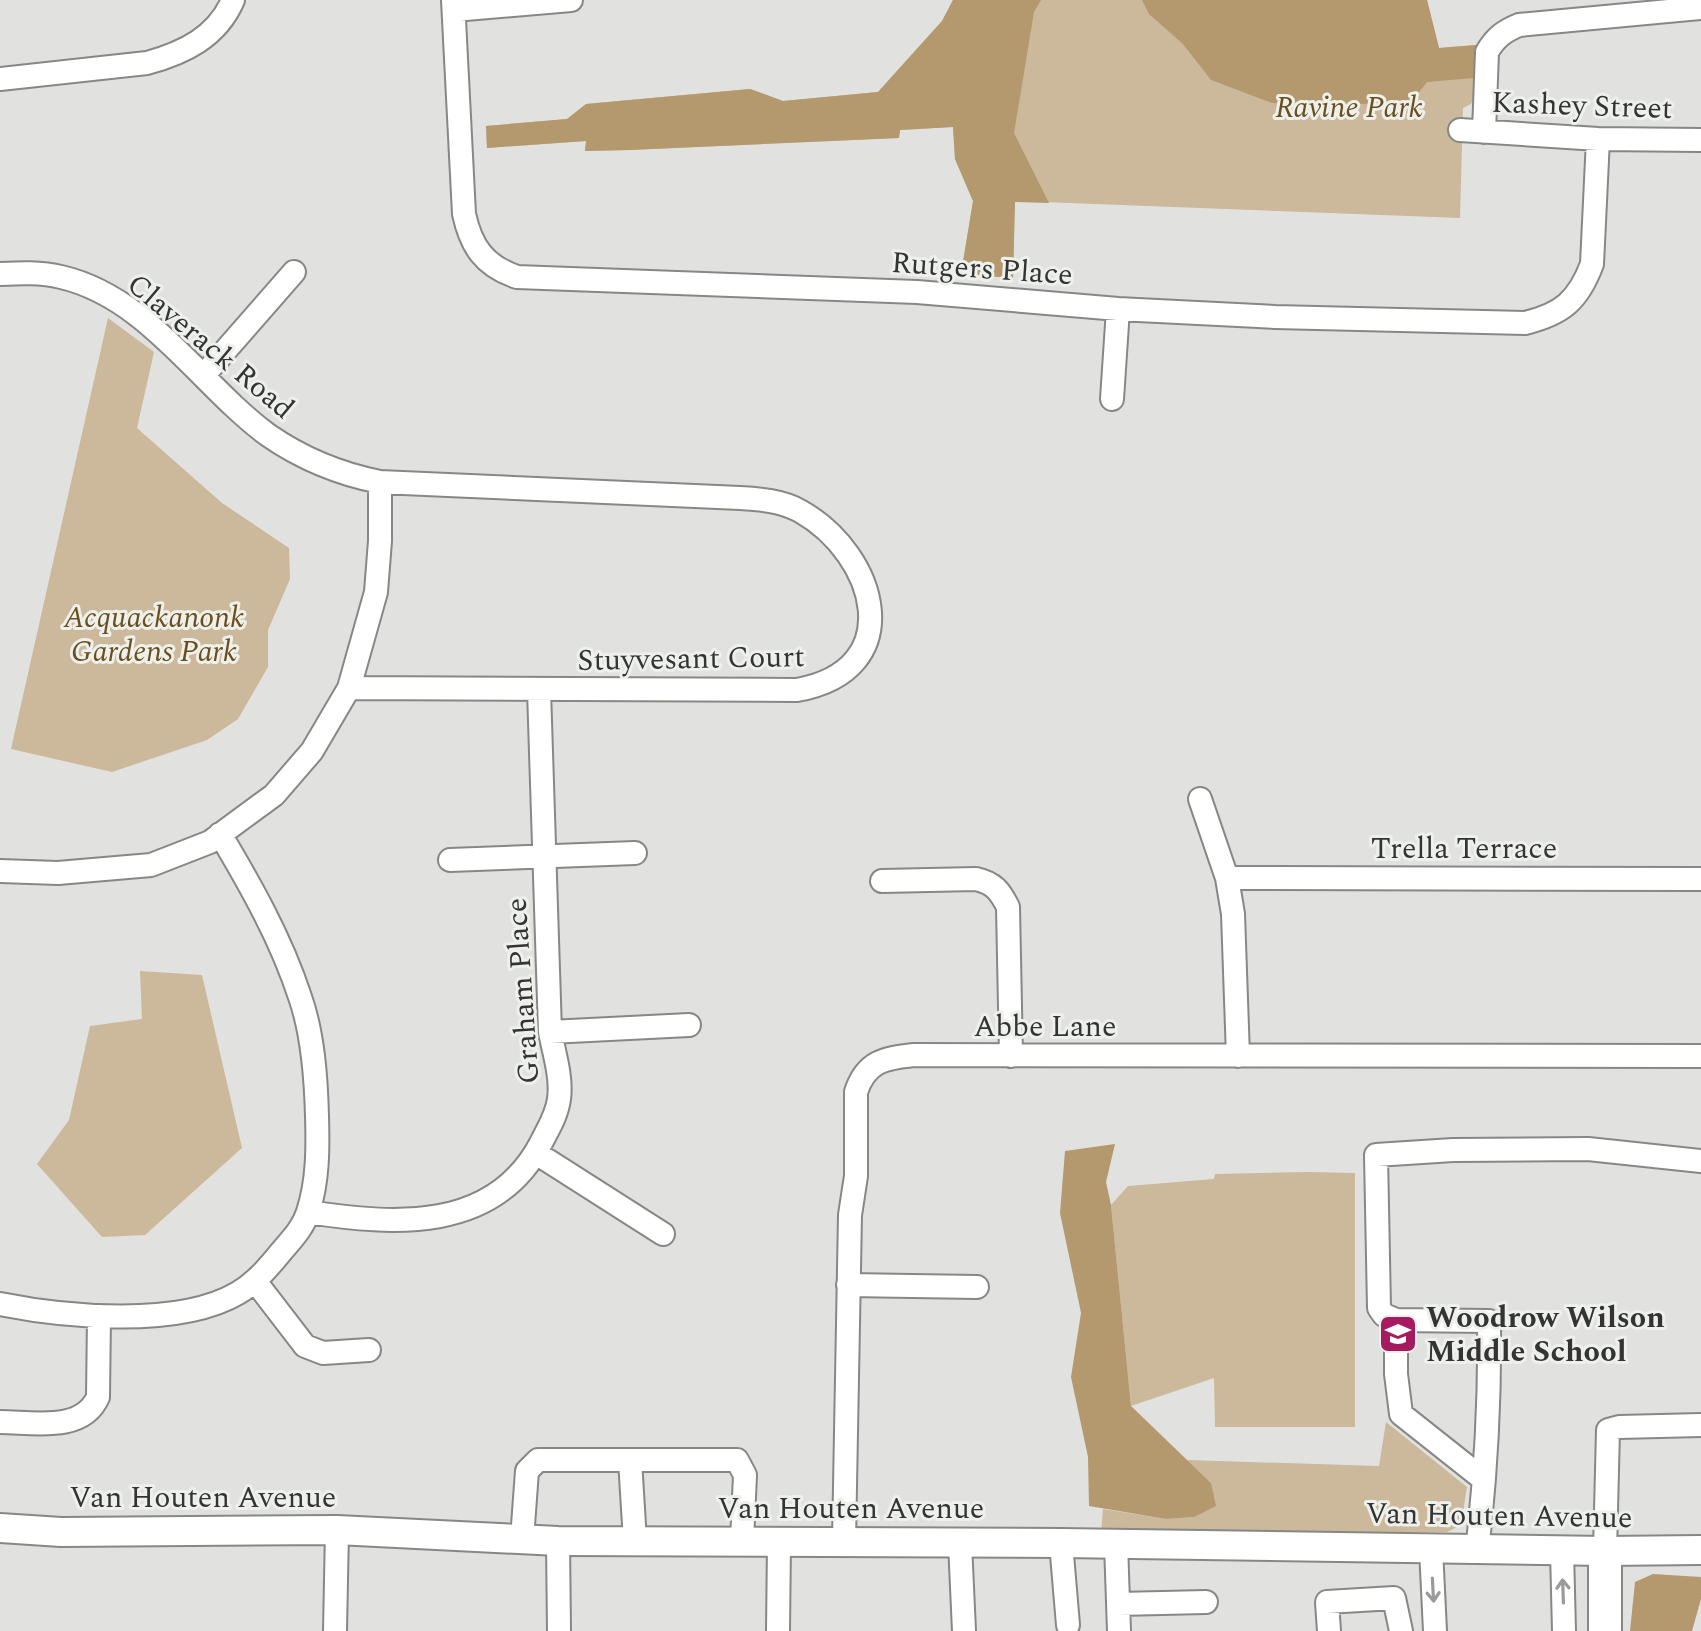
<svg xmlns="http://www.w3.org/2000/svg" width="1701" height="1631" viewBox="0 0 1701 1631" font-family="Spectral,serif">
	<rect width="100%" height="100%" fill="#e1e2df"/>
	<path fill="#ccb89a" d="M953,0H1427L1439,48L1476,45L1474,97L1471,104L1463,108L1460,218L1015,201L1013,278L961,274L973,201L955,159L953,127L900,130L899,138L630,150L585,151L586,141L487,148L486,126L567,119L586,104L750,89L783,101L878,92L942,21Z
		M108,318L154,352L137,428L222,503L289,548L290,579L268,630V667L238,719L207,740L112,772L11,749Z
		M140,971L202,975L242,1148L145,1235L102,1237L37,1164L69,1120L90,1026L142,1019Z
		M1309,1172L1355,1173V1427H1215L1214,1378L1131,1406L1111,1205L1128,1186L1214,1179L1215,1174Z
		M1386,1422L1467,1487L1461,1525L1447,1532L1101,1533L1103,1509L1166,1519L1194,1517L1211,1483L1187,1460L1379,1466Z"/>
	<path fill="#b4986e" d="M953,0H1041L1034,12L1014,133L1049,203L1015,202L1013,278L961,274L973,201L955,159L953,127L900,130L899,138L630,150L585,151L586,141L487,148L486,126L567,119L586,104L750,89L783,101L878,92L942,21Z
		M1142,0H1427L1439,48L1476,45L1474,78L1427,82L1413,100L1380,104L1272,103L1211,80L1183,44L1149,14Z
		M1115,1144L1106,1182L1111,1205L1131,1406L1211,1483L1216,1506L1194,1517L1166,1519L1089,1506L1088,1457L1071,1377L1081,1313L1060,1213L1065,1151Z
		M1653,1574L1701,1577V1599L1692,1631H1630L1635,1582Z"/>
	<g fill="none" stroke-linecap="round" stroke-linejoin="round">
		<defs>
			<path id="minor" d="M453,0L464,214C471,246 484,266 517,277L917,292L1118,309L1275,317L1525,323C1562,314 1578,301 1592,264L1598,139
				M454,10L571,0
				M0,79L147,63C184,53 217,37 233,0
				M1460,130L1598,139L1701,140
				M1484,132L1487,52C1495,38 1504,31 1519,25L1701,8
				M0,274C20,273 41,272 61,277C148,297 200,385 268,435C301,458 340,474 380,482L740,498C760,499 782,501 800,511C878,555 909,670 797,690L349,688
				M203,376L294,272
				M1112,399L1118,309
				M1200,799L1227,878L1233,914L1238,1056
				M450,860L635,853
				M0,871L58,873L151,865L210,842L274,795L312,751L349,688L376,592L380,541V482
				M1227,878L1701,879
				M882,881L976,879C994,883 1000,891 1008,907L1011,1056
				M550,1032L689,1025
				M536,1153L663,1234
				M308,1212C394,1225 494,1233 541,1143C548,1129 557,1115 559,1099C562,1077 554,1053 550,1032L539,690
				M255,1281L305,1346L323,1353L369,1350
				M848,1285L977,1287
				M0,1304C65,1317 179,1328 238,1293C255,1283 268,1268 281,1252C292,1239 303,1228 308,1212C318,1181 318,1148 317,1116C316,1077 313,1034 300,997C281,939 251,886 220,834
				M1396,1320L1384,1315L1379,1308L1376,1155L1453,1150L1588,1149L1701,1161
				M0,1422C33,1422 82,1433 98,1397L99,1316
				M630,1460L635,1541
				M522,1539L527,1471L538,1460H737L745,1475L742,1541
				M558,1541L559,1631
				M844,1541L850,1215L856,1176V1092C866,1061 885,1058 914,1055L1701,1056
				M960,1543L964,1631
				M1061,1543L1068,1625
				M1116,1544L1119,1631
				M1431,1549L1435,1631
				M1477,1550C1486,1474 1490,1397 1489,1321L1396,1320V1374L1401,1414L1483,1479
				M1562,1551L1564,1631
				M1605,1551L1608,1430L1619,1427L1701,1425
				M1118,1604L1206,1602
				M335,1631L337,1530
				M778,1631L779,1542
				M1329,1631L1327,1602L1394,1598L1401,1631"/>
			<path id="major" d="M0,1528L61,1532L337,1530L558,1541L1061,1543L1605,1551L1701,1550"/>
			<path id="highway" d="M1605,1631V1551"/>
		</defs>
		<use href="#minor" stroke="#868885" stroke-width="26"/>
		<use href="#major" stroke="#868885" stroke-width="32"/>
		<use href="#highway" stroke="#868885" stroke-width="36"/>
		<use href="#minor" stroke="#fff" stroke-width="22"/>
		<use href="#major" stroke="#fff" stroke-width="28"/>
		<use href="#highway" stroke="#fff" stroke-width="32"/>
	</g>
	<defs><path id="oneway-shaft" d="M-6 0H5M1.5-3L5.5 0L1.5 3" fill="none" stroke-width="1.6" stroke-linecap="round" stroke-linejoin="round" transform="scale(2)"/></defs>
	<g stroke="#999a99">
		<use href="#oneway-shaft" transform="translate(1433 1590) rotate(87)"/>
		<use href="#oneway-shaft" transform="translate(1563 1591) rotate(-92)"/>
	</g>
	<defs>
		<symbol id="school-square" viewBox="-11 -11 22 22"><rect x="-9" y="-9" width="18" height="18" rx="4" fill="#a61b60" stroke="#eef0ec"/><path d="M0-5L7-2L0 1L-7-2ZM-4 1L0 2.5L4 1V4Q0 6-4 4Z" fill="#fff"/></symbol>
	</defs>
	<g fill-rule="evenodd">
		<use href="#school-square" x="1376" y="1312" width="44" height="44"/>
	</g>
	<g text-anchor="middle" stroke-width="6" stroke-linejoin="round" paint-order="stroke">
		<g font-size="30" fill="#333433" stroke="#eef0ec">
			<text transform="translate(1582 105) rotate(2)" y="10">Kashey Street</text>
			<text transform="translate(982 268) rotate(4)" y="10">Rutgers Place</text>
			<text transform="translate(211 346) rotate(40)" y="10">Claverack Road</text>
			<text transform="translate(691 658) rotate(-1)" y="10">Stuyvesant Court</text>
			<text x="1464" y="858">Trella Terrace</text>
			<text transform="translate(522 991) rotate(-94)" y="10">Graham Place</text>
			<text x="1045" y="1036">Abbe Lane</text>
			<text x="203" y="1507">Van Houten Avenue</text>
			<text x="851" y="1518">Van Houten Avenue</text>
			<text transform="translate(1499 1515) rotate(1)" y="10">Van Houten Avenue</text>
		</g>
		<g font-size="30" font-style="italic" fill="#6c4e1c" stroke="#eef0ec">
			<text x="1349" y="117">Ravine Park</text>
			<text x="154" y="627">Acquackanonk<tspan x="154" dy="34">Gardens Park</tspan></text>
		</g>
		<g font-size="30" font-weight="bold" fill="#333433" stroke="#eef0ec" text-anchor="start">
			<text x="1426" y="1327">Woodrow Wilson<tspan x="1426" dy="34">Middle School</tspan></text>
		</g>
	</g>
</svg>
